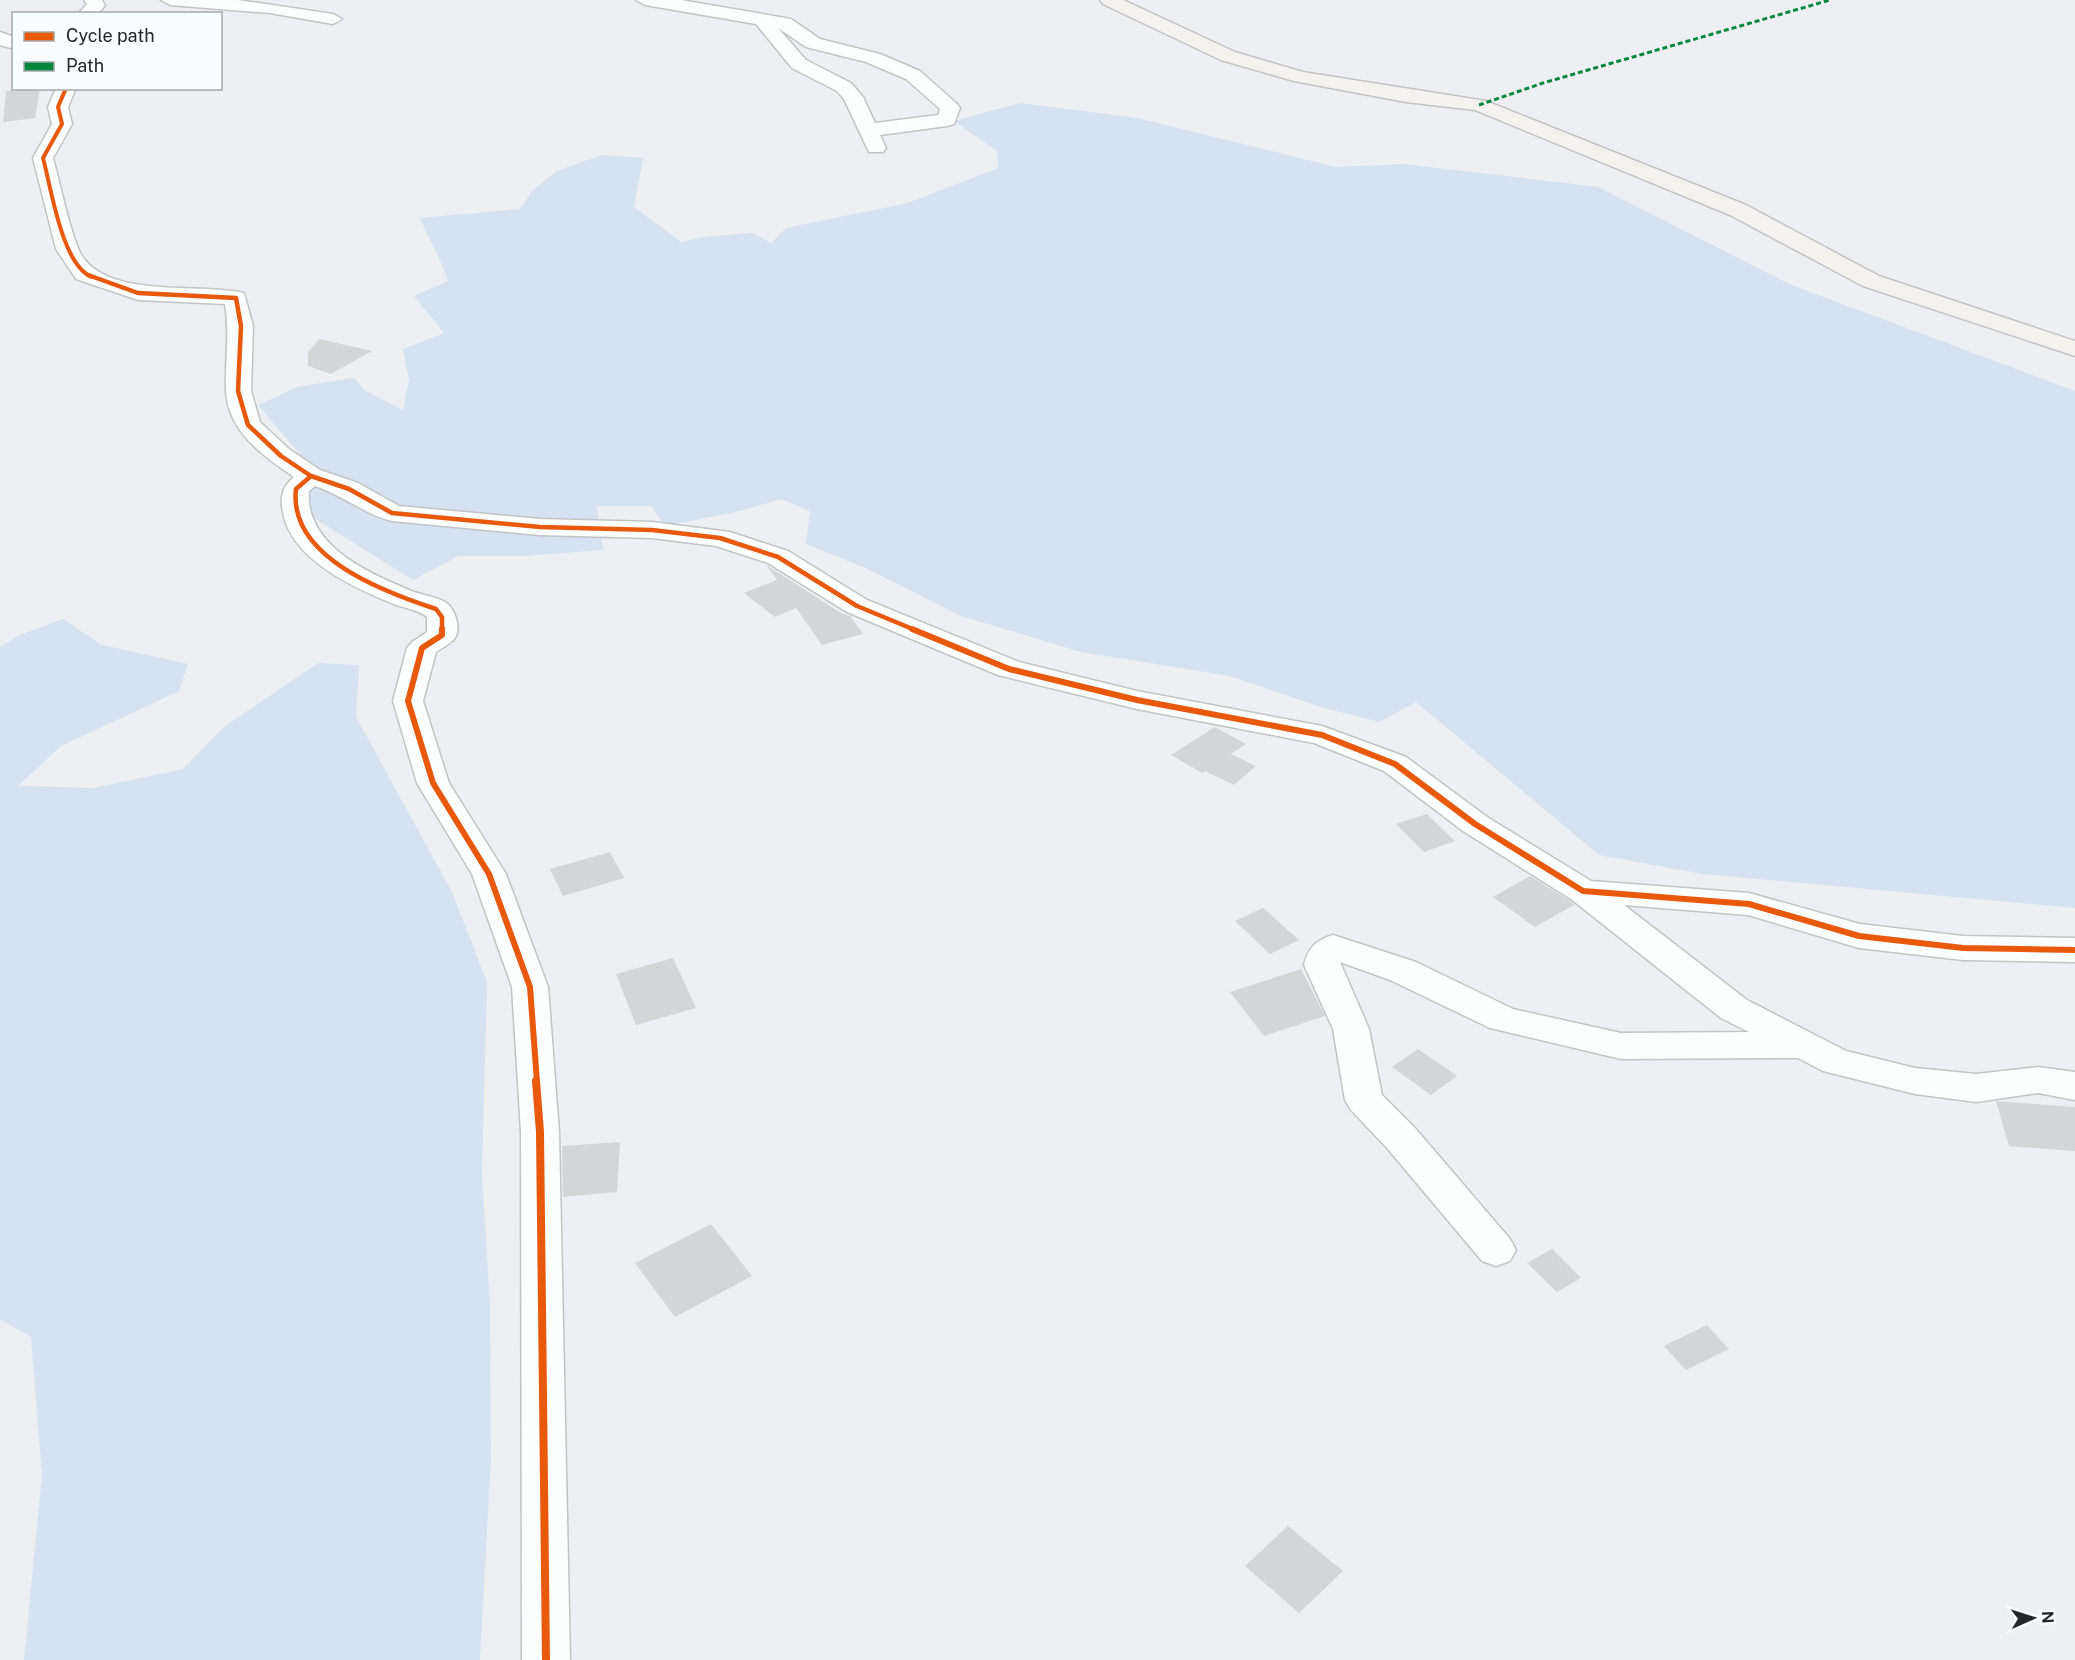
<svg xmlns="http://www.w3.org/2000/svg" width="2075" height="1660" viewBox="0 0 2075 1660" font-family="'Public Sans',sans-serif">
	<rect width="100%" height="100%" fill="#edeff2"/>
	<path fill="#d4e2f1" d="M1020,103L1137,118L1336,167L1405,164L1598,187L1789,284L2075,391V908L1703,874L1599,855L1416,702L1379,722L1321,707L1230,676L1081,652L961,616L868,569L806,544L810,511L781,499L740,511L665,526L651,506H597L603,550L525,556H459L413,580L314,518L302,493L309,465L258,405L297,387L354,378L366,391L403,410L409,380L403,349L444,333L414,296L448,281C441,259 429,240 420,218L520,209L532,191L557,171L602,155L643,158L634,207L681,242L703,237L752,233L771,243L786,228L908,203L998,168L997,151L954,121Z
		M63,619L102,645L188,664L179,691L61,746L18,786L94,788L183,769L224,727L318,663L359,665L356,717L452,892L487,982L482,1173L490,1306L491,1459L480,1660H24L42,1475L31,1337L0,1319V647L20,635Z"/>
	<path fill="#d4d5d7" d="M40,88L35,118L3,122L6,91Z
		M319,339L372,351L331,374L308,366V352Z
		M766,565L841,613L850,616L863,634L822,645L796,608L775,617L744,593L777,580Z
		M1215,727L1246,744L1231,754L1256,766L1234,785L1205,771L1202,773L1171,755Z
		M1427,814L1455,841L1424,852L1396,824Z
		M610,852L624,878L563,896L550,869Z
		M1530,876L1570,901L1574,905L1535,927L1493,897Z
		M1263,908L1299,940L1270,954L1235,921Z
		M673,958L696,1008L636,1025L616,974Z
		M1301,969L1325,1016L1264,1036L1230,992Z
		M1418,1049L1457,1076L1431,1095L1392,1067Z
		M1996,1101L2075,1107V1151L2009,1146Z
		M620,1142L617,1192L563,1197L562,1146Z
		M711,1224L752,1276L675,1317L635,1263Z
		M1552,1249L1581,1278L1557,1292L1527,1263Z
		M1707,1325L1729,1349L1686,1370L1664,1346Z
		M1288,1526L1343,1571L1299,1613L1245,1566Z"/>
	<g fill="none" stroke-linecap="round" stroke-linejoin="round">
		<defs>
			<path id="street" d="M84,0H102L105,5L98,14H78L87,4Z
				M161,0H238L333,14L342,19L333,24L270,13L170,5Z
				M636,0H681L791,19L820,39L880,54L920,71L957,104L960,108L954,124L947,126L880,135L886,148L883,152H869L844,99L837,91L792,68L756,24L645,5ZM778,28L806,47L866,62L906,79L940,109L938,115L875,123L863,97L851,83L806,60Z
				M0,32L14,37V49L0,45Z
				M56,88H76L68,107L72,124L53,158C61,187 67,220 78,248C99,301 199,282 244,293L253,326L251,391L260,422L290,450L320,470L358,483L399,506L540,519L652,522L730,532L788,551L867,600L1019,662L1137,691L1322,726L1406,757L1487,817L1591,881L1749,893L1860,924L1963,936L2075,938V962L1963,960L1859,948L1748,915L1624,905L1747,1000L1846,1051L1915,1068L1976,1074L2038,1067L2075,1072V1100L2038,1093L1976,1102L1915,1094L1823,1071L1798,1058L1621,1059L1490,1028L1390,980L1340,962L1369,1029L1382,1095L1415,1128L1510,1239L1516,1250L1510,1261L1496,1266L1482,1261L1387,1148L1351,1110L1345,1100L1333,1029L1304,965C1308,948 1316,940 1333,935L1416,962L1513,1009L1621,1033L1749,1032L1721,1018L1571,899L1463,831L1384,771L1314,743L1137,709L998,675L847,612L768,563L716,546L652,538L540,535L392,521C366,515 342,495 315,486L309,491C305,547 371,574 414,592C424,595 436,597 445,602C455,608 462,629 454,639C450,644 442,648 436,652L423,701L449,783L506,874L548,987L559,1132L570,1660H522L521,1132L512,987L472,874L417,783L393,701L407,648L412,642L427,632V617C419,610 404,608 394,604C354,588 292,560 283,513C280,497 282,487 294,477C263,456 226,430 226,388C225,360 230,333 225,304L138,300L76,279L56,249L33,158L52,124L48,107Z"/>
			<path id="secondary" d="M1100,0H1123L1235,52L1303,72L1486,101L1746,205L1879,276L2075,341V356L1863,286L1730,215L1475,110L1406,102L1294,81L1221,60L1103,4Z"/>
		</defs>
		<use href="#street" stroke="#c2c3c5" stroke-width="3"/>
		<use href="#secondary" stroke="#c2c3c5" stroke-width="3"/>
		<use href="#street" fill="#fcfdfd" fill-rule="evenodd"/>
		<use href="#secondary" fill="#f4f2ef" fill-rule="evenodd"/>
		<path stroke="#00873e" stroke-width="3" stroke-dasharray="5 3" stroke-linecap="butt" d="M1479,105L1543,83L1830,0"/>
		<defs>
			<path id="cycleway-far3" d="M66,88L58,107L62,124L43,158C51,187 62,266 92,277"/>
			<path id="cycleway-far2" d="M88,275L138,293L236,298L241,326L238,391L248,425L281,456L311,476L349,489L392,513L540,527L652,530L720,538L778,557L857,606L915,630
				M311,476L296,489C288,557 384,592 436,609L442,617V630"/>
			<path id="cycleway-far1" d="M442,629V635L422,648L408,701L433,783L489,874L530,987L537,1082
				M912,629L1009,669L1137,700L1322,735L1395,764L1475,824L1583,891L1749,904L1859,936L1963,948L2075,950"/>
			<path id="cycleway" d="M536,1081L540,1132L546,1660"/>
		</defs>
		<use href="#cycleway-far3" stroke="#fafdff" stroke-width="6"/>
		<use href="#cycleway-far2" stroke="#fafdff" stroke-width="8"/>
		<use href="#cycleway-far1" stroke="#fafdff" stroke-width="10"/>
		<use href="#cycleway" stroke="#fafdff" stroke-width="11"/>
		<use href="#cycleway-far3" stroke="#e8590c" stroke-width="4"/>
		<use href="#cycleway-far2" stroke="#e8590c" stroke-width="4.5"/>
		<use href="#cycleway-far1" stroke="#e8590c" stroke-width="6"/>
		<use href="#cycleway" stroke="#e8590c" stroke-width="8"/>
	</g>
	<rect x="12" y="12" width="210" height="78" fill="#fafdff" stroke="#a4a7a9" stroke-width="1.5"/>
	<rect x="24" y="32" width="30" height="9" fill="#e8590c" stroke="#a4a7a9" stroke-width="1.5"/>
	<text x="66" y="42" font-size="18" fill="#242627">Cycle path</text>
	<rect x="24" y="62" width="30" height="9" fill="#00873e" stroke="#a4a7a9" stroke-width="1.5"/>
	<text x="66" y="72" font-size="18" fill="#242627">Path</text>
	<g transform="translate(2033 1618) rotate(87)" stroke="#fafdff" stroke-width="4.5" paint-order="stroke">
	<path d="M0-4.5L10 22L0 15L-10 22Z" fill="#242627"/>
	<text y="-9" font-size="16" font-weight="bold" text-anchor="middle" fill="#242627">N</text>
	</g>
</svg>
